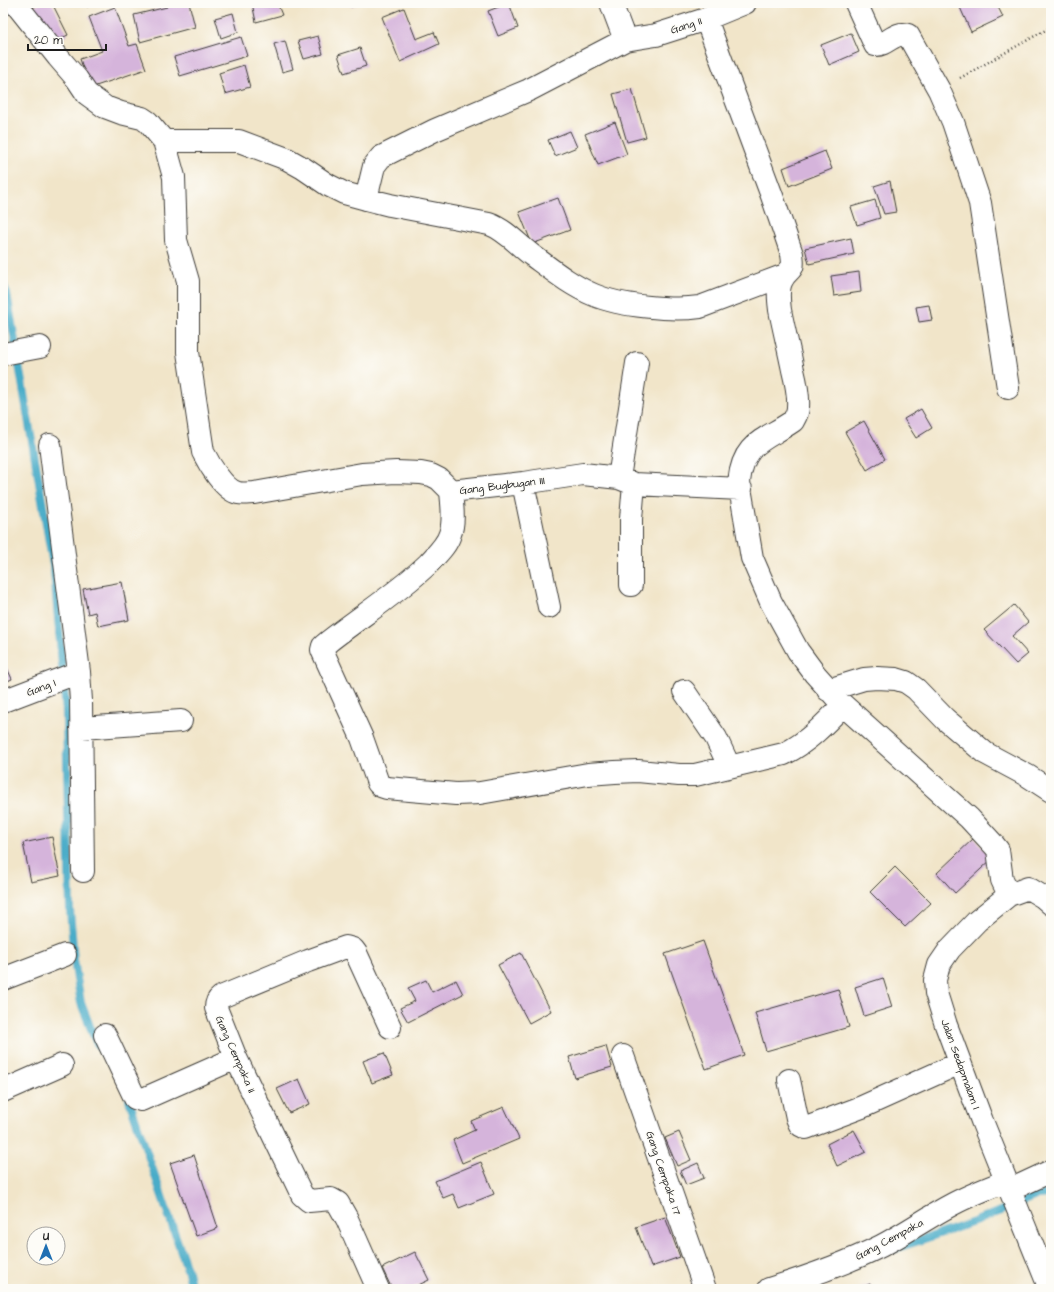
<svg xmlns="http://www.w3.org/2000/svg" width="1054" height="1292" viewBox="0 0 1054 1292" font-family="'Architects Daughter',sans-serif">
	<rect width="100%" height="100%" fill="#fdfcf7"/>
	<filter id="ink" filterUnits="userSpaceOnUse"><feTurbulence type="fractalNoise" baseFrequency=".025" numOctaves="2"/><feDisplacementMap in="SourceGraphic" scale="8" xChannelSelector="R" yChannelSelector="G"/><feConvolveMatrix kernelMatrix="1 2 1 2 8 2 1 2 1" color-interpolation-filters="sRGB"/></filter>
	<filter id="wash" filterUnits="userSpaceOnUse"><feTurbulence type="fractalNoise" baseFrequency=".012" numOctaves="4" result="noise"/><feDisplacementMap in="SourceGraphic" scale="16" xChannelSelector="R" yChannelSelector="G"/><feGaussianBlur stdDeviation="0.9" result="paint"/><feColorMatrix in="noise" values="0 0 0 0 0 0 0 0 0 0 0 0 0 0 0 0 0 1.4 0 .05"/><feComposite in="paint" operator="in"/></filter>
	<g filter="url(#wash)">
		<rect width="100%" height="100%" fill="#f1e5c9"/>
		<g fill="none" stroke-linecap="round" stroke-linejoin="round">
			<path stroke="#49acc8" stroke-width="8" d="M3,283L7,294L54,571L66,712L70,910L74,960L81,1003L96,1042L103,1052
				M129,1100L188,1272L192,1289
				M895,1249L974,1222L1038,1195L1051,1194"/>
		</g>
		<g id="blocks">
			<path fill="#d5b4db" d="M42,3H52L68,35L51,43L33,7Z
				M86,3H99L87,7Z
				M166,3H189L195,27L140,42L134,15L167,7Z
				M252,3H277L282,15L256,22Z
				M350,3H361L351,7Z
				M509,3L518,28L498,36L488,11Z
				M958,3H996L1003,17L971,32Z
				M115,7L129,46L137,44L146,69L90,88L80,59L102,51L89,17Z
				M404,8L416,39L434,32L439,44L400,62L382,17Z
				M233,13L238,32L221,38L215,18Z
				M851,33L859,52L829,65L821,45Z
				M318,36L323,54L304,59L298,41Z
				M241,37L247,56L180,76L174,57Z
				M285,41L293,69L282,72L274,44Z
				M360,48L366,66L344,73L338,55Z
				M244,65L250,87L225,94L219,73Z
				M632,89L646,137L627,142L613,94Z
				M615,122L627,154L598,165L585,134Z
				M570,131L577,147L555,156L548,140Z
				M825,151L832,169L789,186L783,168Z
				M890,181L896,212L884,214L874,186Z
				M558,198L570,230L532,244L519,212Z
				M875,200L880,218L857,225L851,207Z
				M851,238L854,254L809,264L805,248Z
				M859,272L861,292L834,296L831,276Z
				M929,305L932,320L919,322L916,307Z
				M921,409L932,428L916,438L904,419Z
				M864,421L885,459L867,470L845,432Z
				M122,582L129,620L98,626L95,612L88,614L83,589Z
				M1014,605L1028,622L1012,636L1028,654L1016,664L984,630Z
				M3,659L12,679L3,683Z
				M52,837L60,876L31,882L23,843Z
				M974,838L993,858L955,893L937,873Z
				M895,867L931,903L905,927L870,892Z
				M703,941L744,1055L706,1069L665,954Z
				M521,953L551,1011L529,1023L498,965Z
				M883,978L892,1007L864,1016L855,987Z
				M426,980L432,992L456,980L463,994L408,1022L400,1008L415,1001L408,988Z
				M838,989L849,1027L766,1051L755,1013Z
				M606,1046L612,1067L575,1078L569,1057Z
				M384,1053L393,1075L372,1083L363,1061Z
				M299,1079L310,1104L289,1113L277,1089Z
				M504,1107L519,1139L462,1163L453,1140L475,1130L471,1121Z
				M854,1130L866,1152L837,1166L827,1144Z
				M679,1132L691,1160L677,1166L665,1138Z
				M194,1155L218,1228L196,1236L170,1163Z
				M481,1162L494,1194L459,1208L453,1194L443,1198L435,1181Z
				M698,1163L704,1178L686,1185L680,1171Z
				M665,1217L680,1257L651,1267L636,1227Z
				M415,1252L429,1280L410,1289H392L382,1268Z
				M870,1284L872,1289H858Z"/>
		</g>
	</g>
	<g filter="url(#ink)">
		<use href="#blocks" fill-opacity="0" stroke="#3c3a36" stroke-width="1"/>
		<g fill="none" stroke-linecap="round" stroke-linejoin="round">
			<defs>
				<path id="street" d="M15,3L58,57L77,79L87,94L105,107L121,113L142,118L148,122L164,141L174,177L176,240L188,281V352L203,452C209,464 224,490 238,493C243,494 249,493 254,493L362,474L396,472L421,473L431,475L439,479L451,491
					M611,3L625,40
					M856,3L875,45C887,46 895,30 908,35L939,90L953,122L980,203L1008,388
					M706,19L772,196L792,254C795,274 789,266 782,280C777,289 779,301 780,310C784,330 789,350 793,370C796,382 799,395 798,407C798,412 796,416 793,421C764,441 743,442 739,482L752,558L771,602L798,651L815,674L843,705L969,818L994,845L998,850L1002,880L1009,895
					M164,141H239L287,159L303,168L328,185L344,193L366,199L390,205L489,224C506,230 518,245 533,256C552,270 572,286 594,295C620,306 672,311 700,307L785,275
					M366,199L374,166L381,157L435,130L529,90L625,40L656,35L706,19L745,3
					M3,354L40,347
					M50,445L79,672L81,701L83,871
					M619,478L637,363
					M523,483L549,607
					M451,491C452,505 455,521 450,534C447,545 437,554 429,563C398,593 361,616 328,642L323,646L322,650L362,738L378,783L381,786L387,788L456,794L480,793L588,774L615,772L638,771L679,775H695L784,754C808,742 825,724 843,705
					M451,491L523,483L583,474L619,478L634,484L741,489
					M631,585V519L634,484
					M828,690L864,679L877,678L896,679L906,682L916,689L945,719L985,753L1028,776L1051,791
					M684,691L716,738L729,766
					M3,701L79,672
					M81,728L181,721
					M3,979L65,955
					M105,1035L135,1098L141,1100L236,1058
					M623,1056L705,1289
					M789,1080L797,1118L800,1125L806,1128L862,1107L960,1063
					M3,1091L62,1065
					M1010,1190L1051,1171
					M378,1289L347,1219L338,1203L331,1199L309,1201L302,1195L236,1058L216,1008C216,1003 217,1000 221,997L308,961L346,947L353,949L356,953L390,1027
					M769,1289C808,1277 845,1264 881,1246C906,1233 928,1217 953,1204C970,1195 988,1188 1006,1181
					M1050,1289L982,1121L946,1025L936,993L935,980L939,965L950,949L977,921L1009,895L1028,888L1043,897L1051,904"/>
			</defs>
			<use href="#street" stroke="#3c3a36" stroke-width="24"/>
			<path stroke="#3c3a36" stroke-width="2.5" stroke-dasharray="1 3" stroke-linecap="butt" d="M960,78L1051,27"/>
			<use href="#street" stroke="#fff" stroke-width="22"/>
		</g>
	</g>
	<g text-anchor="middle" stroke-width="3" stroke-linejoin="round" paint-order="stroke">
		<g font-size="11" fill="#1c1c1c" stroke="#fdfcf7">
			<text transform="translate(686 25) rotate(-18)" y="4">Gang II</text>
			<text transform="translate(502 485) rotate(-7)" y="4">Gang Bugbugan III</text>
			<text transform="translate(41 687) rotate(-21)" y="4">Gang I</text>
			<text transform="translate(236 1054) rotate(66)" y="4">Gang Cempaka II</text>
			<text transform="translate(961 1064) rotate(70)" y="4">Jalan Sedapmalam I</text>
			<text transform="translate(664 1173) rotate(71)" y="4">Gang Cempaka 17</text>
			<text transform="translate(889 1239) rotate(-28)" y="4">Gang Cempaka</text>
		</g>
	</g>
	<rect width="1054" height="1292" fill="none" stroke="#fdfcf7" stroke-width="16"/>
	<g transform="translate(46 1246)"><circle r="19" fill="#fdfcf7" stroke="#a3a29f"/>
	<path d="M0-3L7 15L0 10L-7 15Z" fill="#1f6fb2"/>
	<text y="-6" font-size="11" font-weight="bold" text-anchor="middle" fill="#1c1c1c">U</text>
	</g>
	<path d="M28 44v6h78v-6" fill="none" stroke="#1c1c1c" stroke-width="2"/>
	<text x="34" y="44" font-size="12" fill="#1c1c1c" stroke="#fdfcf7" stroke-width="3" paint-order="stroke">20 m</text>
</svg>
